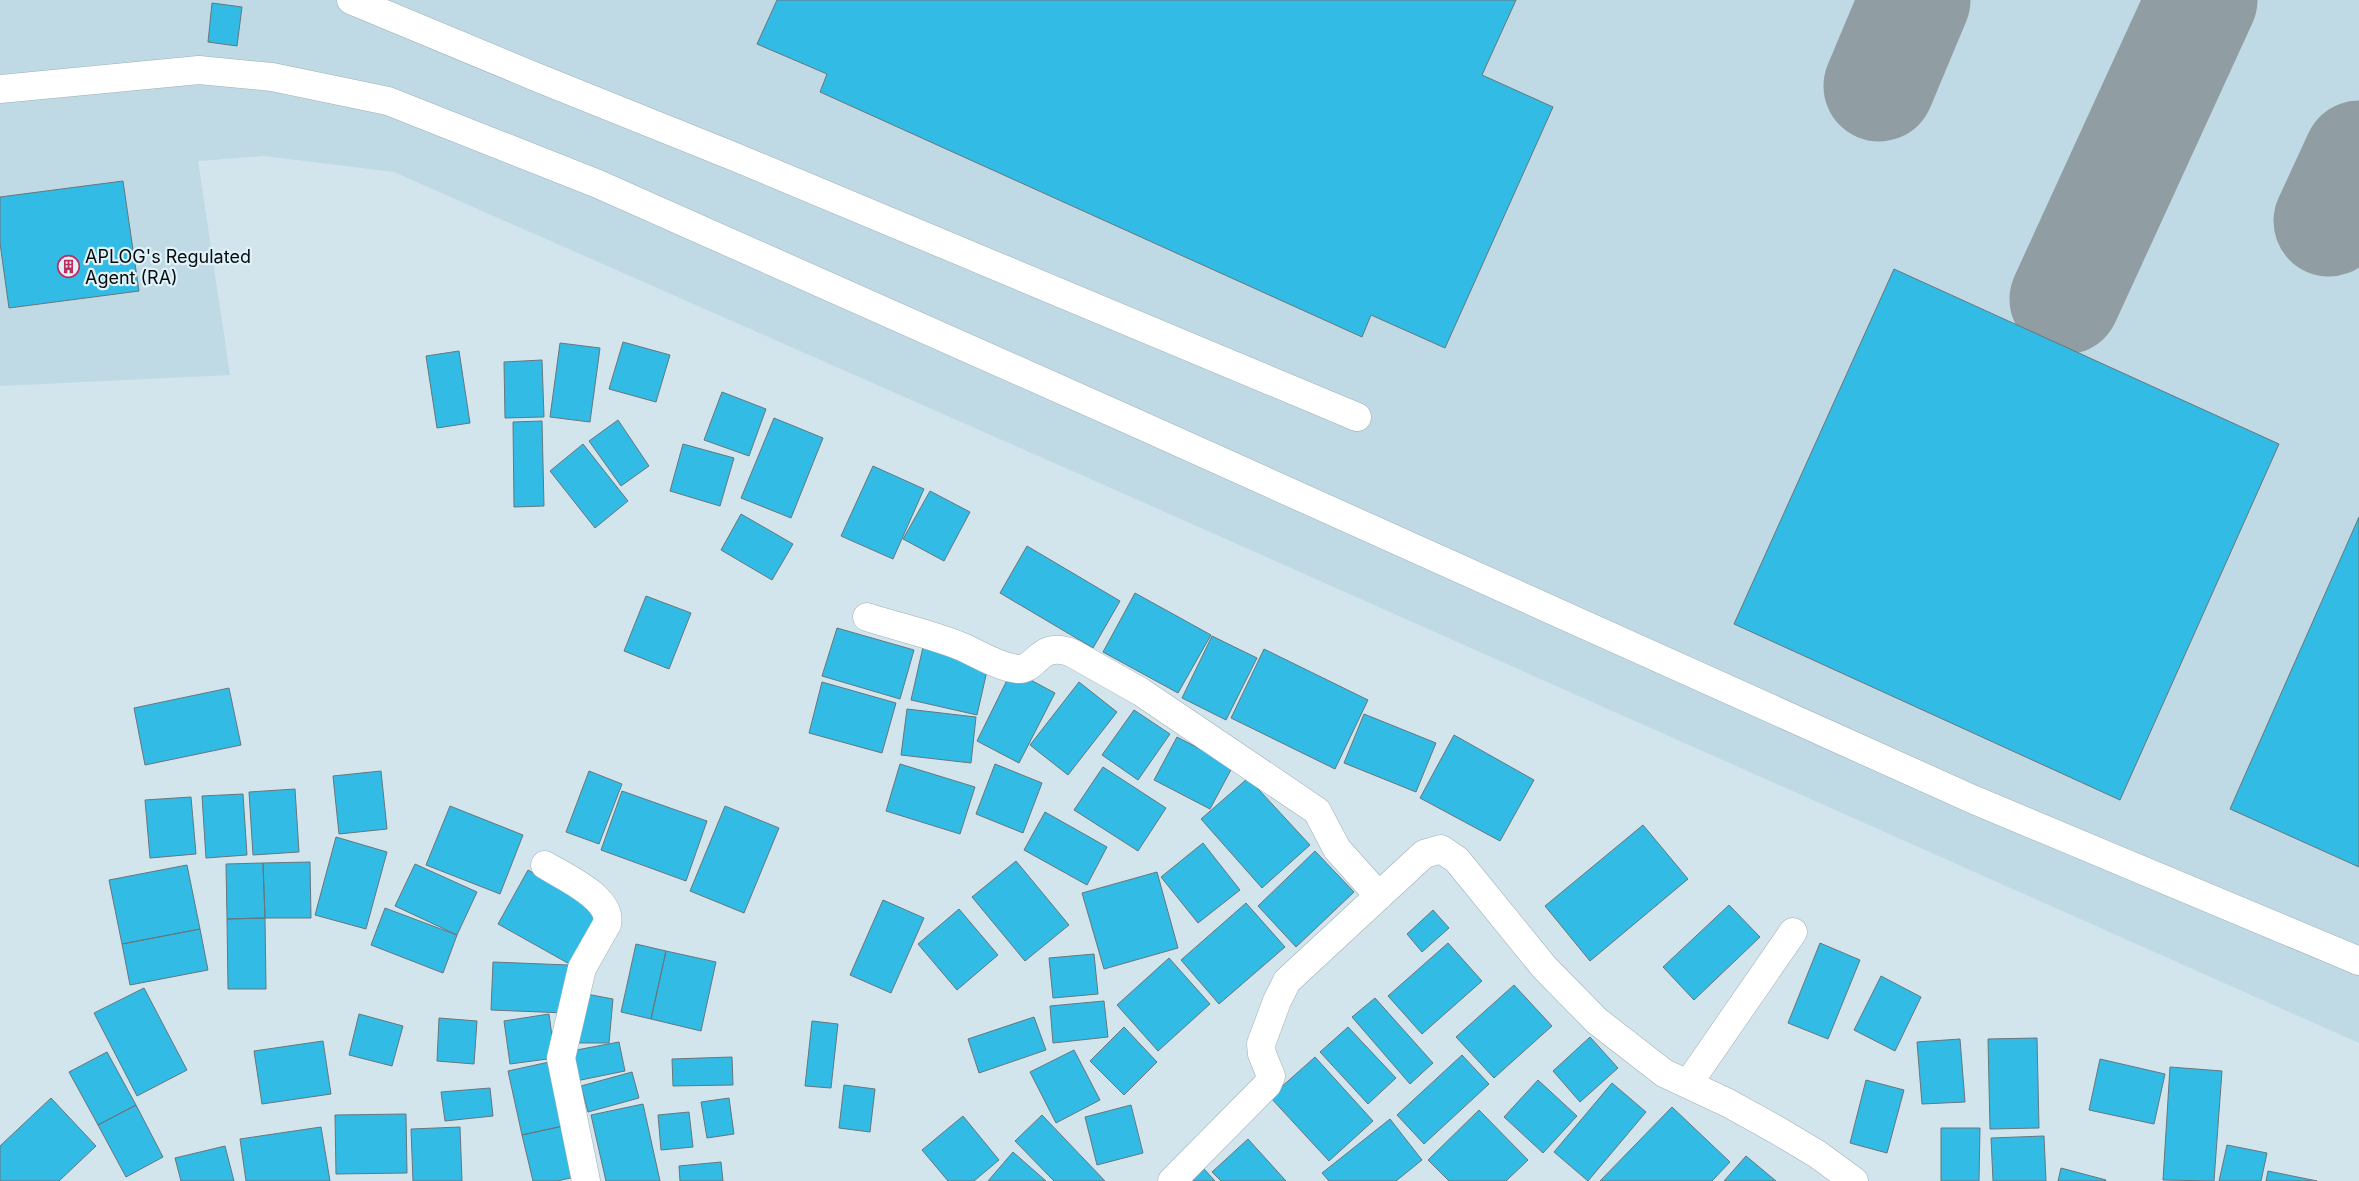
<svg xmlns="http://www.w3.org/2000/svg" width="2359" height="1181" viewBox="0 0 2359 1181" font-family="Inter,sans-serif">
	<rect width="100%" height="100%" fill="#d2e4ec"/>
	<path fill="#bfdae4" d="M0,0H2359V1043L1120,492L394,172L264,156L198,161L230,375L0,386Z"/>
	<g fill="none" stroke-linecap="round" stroke-linejoin="round">
		<path stroke="#909ea4" stroke-width="111" d="M1879,86L1915,0
			M2329,221L2359,156
			M2065,299L2202,0"/>
	</g>
	<path fill="#32bbe5" stroke="#66777d" d="M777,0H1516L1482,75L1553,107L1445,348L1371,315L1362,337L820,92L827,74L757,44Z
		M212,3L242,7L237,46L208,42Z
		M123,181L139,291L9,308L0,243V197Z
		M1894,269L2279,444L2120,800L1734,624Z
		M623,342L670,355L656,402L609,389Z
		M560,343L600,348L590,422L550,417Z
		M459,351L470,423L437,428L426,356Z
		M542,360L544,417L505,418L504,362Z
		M722,392L766,409L749,456L704,440Z
		M774,418L823,438L791,518L741,498Z
		M618,420L649,466L621,486L589,441Z
		M542,421L544,506L514,507L513,422Z
		M583,444L628,501L595,528L550,471Z
		M683,444L734,458L720,506L670,491Z
		M873,466L924,489L893,559L841,536Z
		M930,491L970,512L944,561L903,539Z
		M741,514L793,544L772,580L721,550Z
		M2359,517V867L2230,809Z
		M1027,546L1120,601L1093,648L1000,593Z
		M1135,593L1211,635L1178,693L1103,652Z
		M646,596L691,613L669,669L624,651Z
		M837,628L914,650L900,699L822,676Z
		M1212,636L1257,658L1226,720L1182,698Z
		M923,647L989,662L977,715L911,700Z
		M1264,649L1368,700L1335,769L1231,718Z
		M1012,670L1055,693L1019,763L977,741Z
		M822,682L896,703L882,753L809,733Z
		M1079,682L1117,712L1068,775L1030,745Z
		M229,688L241,745L145,765L134,708Z
		M907,709L976,717L971,763L901,755Z
		M1134,710L1170,734L1138,780L1102,755Z
		M1364,714L1436,743L1416,792L1344,763Z
		M1454,735L1534,780L1500,841L1420,798Z
		M1177,737L1233,766L1210,809L1154,780Z
		M900,764L975,787L960,834L886,811Z
		M995,764L1042,783L1023,833L976,814Z
		M1103,767L1166,808L1138,851L1074,810Z
		M381,771L387,829L339,834L333,776Z
		M589,771L622,784L599,844L566,832Z
		M1248,778L1310,845L1262,888L1201,819Z
		M295,789L299,852L253,855L249,792Z
		M622,791L707,821L686,881L601,850Z
		M243,794L247,855L206,858L202,796Z
		M191,797L196,854L150,858L145,800Z
		M450,806L523,835L500,894L426,865Z
		M725,806L779,828L744,913L690,891Z
		M1045,812L1107,847L1087,885L1024,850Z
		M1643,825L1688,879L1590,961L1545,906Z
		M336,837L387,852L366,929L315,915Z
		M1203,843L1240,890L1198,923L1161,877Z
		M1315,851L1354,892L1296,947L1258,906Z
		M1016,861L1069,925L1025,961L972,897Z
		M310,862L311,918H265L263,863Z
		M263,863L265,918L227,919L226,864Z
		M415,864L477,892L457,935L395,906Z
		M187,865L200,929L122,944L109,880Z
		M528,870L603,911L573,966L498,924Z
		M1157,872L1178,948L1104,969L1082,893Z
		M883,900L924,918L891,993L850,975Z
		M1246,903L1285,947L1219,1004L1181,960Z
		M1729,905L1760,937L1694,1000L1663,967Z
		M385,908L457,935L443,973L371,945Z
		M959,909L998,955L957,990L918,944Z
		M1433,910L1449,928L1422,952L1407,934Z
		M265,918L266,989H228L227,919Z
		M200,929L208,970L130,985L122,944Z
		M1448,943L1482,981L1422,1034L1388,996Z
		M1820,943L1860,960L1828,1039L1788,1023Z
		M636,944L666,951L651,1019L621,1012Z
		M666,951L716,962L701,1031L651,1019Z
		M1094,954L1098,994L1053,998L1049,958Z
		M1169,958L1210,1004L1158,1051L1117,1005Z
		M493,962L568,965L566,1013L491,1010Z
		M1881,976L1921,997L1895,1051L1854,1030Z
		M1514,985L1552,1026L1494,1078L1456,1037Z
		M144,988L187,1070L137,1096L94,1013Z
		M581,993L613,999L609,1043H574Z
		M1375,998L1433,1063L1410,1084L1352,1017Z
		M1104,1001L1108,1037L1053,1043L1050,1006Z
		M359,1014L403,1026L392,1066L349,1055Z
		M549,1014L555,1058L510,1064L504,1021Z
		M1034,1017L1046,1050L979,1073L968,1039Z
		M439,1018L477,1021L474,1064L437,1061Z
		M812,1021L838,1024L831,1088L805,1086Z
		M1124,1027L1157,1062L1124,1095L1090,1061Z
		M1348,1027L1396,1078L1368,1104L1320,1052Z
		M1590,1037L1618,1068L1580,1102L1553,1071Z
		M2037,1038L2039,1128L1990,1129L1988,1039Z
		M1960,1039L1965,1102L1922,1104L1917,1042Z
		M323,1041L331,1094L262,1104L254,1051Z
		M619,1042L625,1071L576,1081L571,1051Z
		M1074,1050L1100,1100L1056,1123L1030,1072Z
		M107,1052L136,1105L98,1125L69,1072Z
		M1462,1055L1489,1084L1424,1144L1397,1115Z
		M732,1057L733,1085L673,1086L672,1059Z
		M1315,1057L1373,1121L1329,1161L1270,1097Z
		M2100,1059L2165,1074L2154,1124L2089,1110Z
		M549,1062L563,1126L522,1135L508,1071Z
		M2170,1067L2222,1071L2214,1181L2163,1180Z
		M632,1072L639,1098L588,1112L581,1086Z
		M1538,1080L1577,1116L1543,1153L1504,1117Z
		M1866,1080L1904,1090L1887,1153L1850,1143Z
		M1612,1083L1646,1112L1588,1181L1554,1152Z
		M844,1085L875,1089L870,1132L839,1128Z
		M490,1088L493,1116L445,1121L441,1092Z
		M51,1098L96,1146L59,1181H0V1146Z
		M729,1098L734,1134L707,1138L701,1102Z
		M643,1104L660,1181H606L591,1115Z
		M136,1105L163,1157L126,1177L98,1125Z
		M1131,1105L1143,1153L1097,1165L1085,1117Z
		M1672,1107L1730,1162L1712,1181H1600Z
		M1479,1110L1528,1160L1506,1181H1449L1428,1160Z
		M689,1112L693,1147L661,1150L658,1115Z
		M406,1114L407,1173L336,1174L335,1115Z
		M1042,1115L1105,1181H1054L1015,1141Z
		M963,1116L999,1160L974,1181H948L922,1150Z
		M1390,1119L1422,1160L1396,1181H1329L1322,1173Z
		M563,1126L575,1177L557,1181H533L522,1135Z
		M321,1127L330,1181H246L240,1139Z
		M460,1127L462,1181H413L411,1129Z
		M1941,1128H1980L1979,1181H1941Z
		M2044,1136L2046,1181H1993L1991,1138Z
		M1248,1139L1286,1181H1221L1212,1172Z
		M2227,1145L2267,1153L2261,1181H2219Z
		M225,1146L234,1181H181L175,1158Z
		M1013,1152L1046,1181H988Z
		M1746,1156L1776,1181H1724Z
		M721,1162L723,1181H680L679,1166Z
		M2061,1168L2106,1180L2105,1181H2058Z
		M1204,1169L1215,1181H1192Z
		M2268,1171L2317,1181H2266Z"/>
	<g fill="none" stroke-linecap="round" stroke-linejoin="round">
		<defs>
			<path id="minor" d="M351,0L536,77L735,157L1357,417
				M0,89L199,70L272,77L388,101L598,184L1127,419L1972,799L2359,961
				M867,617C898,627 930,634 960,646C979,654 996,666 1017,669C1037,671 1038,640 1072,653L1141,692L1317,811L1337,849L1379,896
				M545,865C564,877 613,898 607,924L582,968L561,1058L586,1181
				M1688,1084L1793,932
				M1172,1181L1267,1085L1271,1076L1262,1054L1261,1044L1277,1001L1287,981L1424,854L1441,849L1457,860L1544,967L1597,1021L1664,1073L1728,1103L1775,1129L1817,1154L1854,1181"/>
		</defs>
		<use href="#minor" stroke="#9fb0b7" stroke-width="29"/>
		<use href="#minor" stroke="#fff" stroke-width="28"/>
	</g>
	<defs>
		<symbol id="building-ring" viewBox="-11 -11 22 22"><circle r="9.5" fill="#dff2f9" stroke="#bd2f5e" stroke-width="1.5"/><path d="M-4-6H4V6H1V3H-1V6H-4ZM-2.5-4.3h1.7v1.8h-1.7ZM.8-4.3h1.7v1.8H.8ZM-2.5-1h1.7V.8h-1.7ZM.8-1h1.7V.8H.8Z" fill="#bd2f5e"/></symbol>
	</defs>
	<g fill-rule="evenodd">
		<use href="#building-ring" x="56" y="254" width="25" height="25"/>
	</g>
	<g text-anchor="middle" stroke-width="4.5" stroke-linejoin="round" paint-order="stroke">
		<g font-size="18" fill="#070c0f" stroke="#dff2f9" text-anchor="start">
			<text x="85" y="263">APLOG's Regulated<tspan x="85" dy="21">Agent (RA)</tspan></text>
		</g>
	</g>
</svg>
